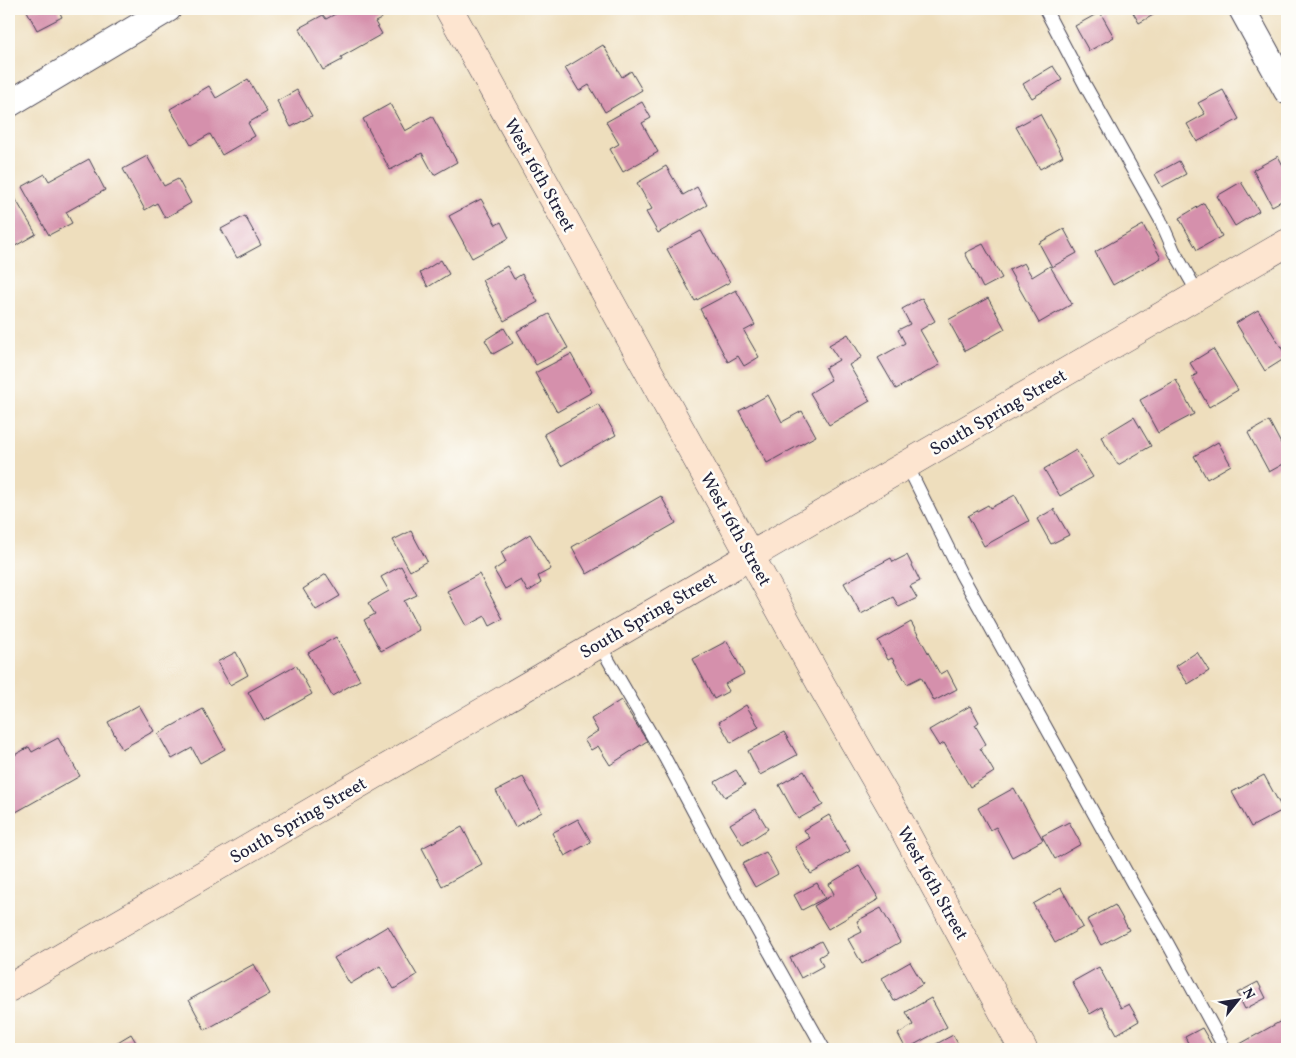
<svg xmlns="http://www.w3.org/2000/svg" width="1296" height="1058" viewBox="0 0 1296 1058" font-family="Vollkorn,serif">
	<rect width="100%" height="100%" fill="#fdfcf7"/>
	<filter id="ink" filterUnits="userSpaceOnUse"><feTurbulence type="fractalNoise" baseFrequency=".02" numOctaves="2"/><feDisplacementMap in="SourceGraphic" scale="10" xChannelSelector="R" yChannelSelector="G"/><feConvolveMatrix kernelMatrix="1 2 1 2 8 2 1 2 1" color-interpolation-filters="sRGB"/></filter>
	<filter id="wash" filterUnits="userSpaceOnUse"><feTurbulence type="fractalNoise" baseFrequency=".0096" numOctaves="4" result="noise"/><feDisplacementMap in="SourceGraphic" scale="20" xChannelSelector="R" yChannelSelector="G"/><feGaussianBlur stdDeviation="1.12" result="paint"/><feColorMatrix in="noise" values="0 0 0 0 0 0 0 0 0 0 0 0 0 0 0 0 0 1.4 0 .05"/><feComposite in="paint" operator="in"/></filter>
	<g filter="url(#wash)">
		<rect width="100%" height="100%" fill="#eedebd"/>
		<g id="blocks">
			<path fill="#d590ac" d="M32,9H58L62,17L37,30L27,11Z
				M340,9H376L381,19L375,22L382,34L341,57L342,60L323,70L299,28L323,15L326,19L341,11Z
				M1131,9H1164L1139,23Z
				M1100,12L1114,37L1089,51L1075,26Z
				M603,45L622,77L631,71L642,90L605,112L589,85L579,91L565,68Z
				M1053,66L1062,80L1032,98L1023,84Z
				M248,79L267,112L248,123L255,136L222,155L210,134L191,145L170,109L209,86L216,98Z
				M297,90L312,116L291,127L277,101Z
				M1223,90L1239,119L1197,142L1187,124L1205,114L1198,103Z
				M642,102L651,118L642,123L658,152L623,172L610,149L619,144L606,122Z
				M390,104L405,131L432,116L457,162L434,175L422,153L390,170L363,119Z
				M1040,114L1063,156L1040,169L1016,127Z
				M147,156L164,186L178,179L191,203L165,218L157,203L145,210L123,169Z
				M1278,156L1287,173V198L1272,206L1253,170Z
				M89,159L105,190L66,212L72,223L49,235L22,187L45,174L49,181Z
				M1179,161L1186,174L1162,187L1155,174Z
				M666,166L683,195L697,187L707,205L658,233L646,212L652,209L637,183Z
				M1241,182L1259,211L1235,226L1217,196Z
				M12,193L36,234L10,249L9,246V195Z
				M481,199L496,225L501,222L509,238L472,258L449,216Z
				M1204,203L1222,236L1197,250L1179,218Z
				M245,216L261,245L237,258L221,229Z
				M1143,225L1161,258L1113,285L1095,252Z
				M1064,229L1077,253L1052,267L1039,243Z
				M701,231L730,282L695,301L667,249Z
				M983,244L1002,278L983,288L965,253Z
				M441,260L449,274L428,287L420,273Z
				M1024,263L1032,277L1050,266L1072,304L1039,323L1009,270Z
				M507,266L514,279L522,274L538,302L504,321L482,280Z
				M736,290L755,325L744,331L759,357L744,366L738,356L728,362L700,309Z
				M922,298L935,321L920,330L940,365L896,389L878,358L905,343L898,330L910,324L902,309Z
				M988,298L1005,329L965,351L948,320Z
				M1258,310L1287,357L1265,371L1236,323Z
				M549,314L568,348L536,365L517,331Z
				M504,328L513,343L493,354L485,340Z
				M848,334L862,357L849,365L870,401L829,425L810,393L831,380L825,368L839,360L829,345Z
				M1213,349L1238,390L1209,407L1192,377L1197,374L1190,363Z
				M571,354L592,392L557,412L535,373Z
				M1176,380L1194,414L1158,433L1140,400Z
				M768,395L782,422L802,411L816,436L767,463L739,411Z
				M598,404L616,435L561,466L544,434Z
				M1134,417L1151,446L1118,465L1101,437Z
				M1269,421L1287,455V462L1269,472L1248,433Z
				M1218,442L1231,465L1207,479L1194,456Z
				M1076,450L1093,477L1060,496L1044,469Z
				M1015,495L1029,521L984,546L968,516L988,505L990,508Z
				M661,496L676,523L587,574L572,547Z
				M1054,509L1069,535L1051,544L1037,519Z
				M411,531L427,561L410,571L393,540Z
				M530,534L551,569L538,576L541,583L528,592L521,580L505,589L494,570L506,562L501,552Z
				M907,555L920,581L910,586L917,598L899,607L893,597L861,614L844,583L891,558L893,562Z
				M401,566L417,595L404,601L419,630L381,651L364,620L375,614L368,603L389,591L381,577Z
				M326,574L340,596L316,610L303,589Z
				M479,574L503,619L490,626L485,616L466,626L447,591Z
				M911,622L940,674L947,670L957,689L934,701L921,677L907,684L892,658L888,660L878,641Z
				M336,637L360,680L332,696L308,653Z
				M727,641L744,674L725,684L729,691L714,699L693,659Z
				M236,652L248,675L230,685L217,662Z
				M1197,652L1209,671L1188,684L1176,666Z
				M296,665L312,694L264,721L248,692Z
				M621,700L647,741L610,765L598,746L591,750L584,740L598,731L591,719Z
				M139,705L154,731L122,749L108,722Z
				M746,705L759,727L731,743L719,722Z
				M970,706L979,722L975,725L986,744L980,748L994,772L970,787L944,743L939,746L929,730Z
				M203,709L225,749L200,763L192,748L172,759L158,734Z
				M784,732L797,755L760,775L748,751Z
				M58,738L80,776L9,816V758L29,747L32,752Z
				M736,770L745,785L725,797L715,782Z
				M804,771L823,805L798,819L779,785Z
				M1264,775L1283,810L1251,827L1232,792Z
				M523,777L542,812L515,827L496,791Z
				M1014,788L1043,840L1012,857L996,827L990,830L978,808Z
				M756,809L768,829L743,845L730,824Z
				M829,815L850,851L811,874L795,847L810,838L804,830Z
				M578,819L591,842L565,856L552,833Z
				M1069,822L1081,844L1055,859L1042,836Z
				M462,827L482,864L442,886L422,848Z
				M766,852L778,874L755,887L742,864Z
				M859,866L879,899L828,929L814,906L834,894L829,884Z
				M817,883L825,898L802,910L794,895Z
				M1061,888L1083,927L1055,943L1033,904Z
				M1115,905L1129,930L1101,945L1087,920Z
				M881,908L900,942L862,964L848,939L862,932L857,921Z
				M388,926L417,975L394,989L380,966L350,984L334,958Z
				M821,941L827,952L819,957L823,966L801,978L790,958Z
				M910,962L923,984L894,1001L882,978Z
				M254,964L270,994L205,1030L189,1000Z
				M1099,967L1121,1008L1129,1004L1139,1021L1117,1034L1102,1007L1090,1014L1072,982Z
				M1258,982L1266,998L1245,1009L1237,993Z
				M931,998L947,1027L906,1049L898,1034L913,1025L906,1012Z
				M1283,1020L1287,1026V1049H1243L1240,1044Z
				M1202,1028L1213,1047L1208,1049H1191L1185,1037Z
				M131,1034L140,1049H106Z
				M953,1035L961,1049H927Z"/>
		</g>
	</g>
	<g filter="url(#ink)">
		<use href="#blocks" fill-opacity="0" stroke="#413e4e" stroke-width="1"/>
		<g fill="none" stroke-linecap="round" stroke-linejoin="round">
			<defs>
				<path id="lane" d="M1045,9L1085,85L1160,219L1174,251L1199,295
					M907,465L961,574L1139,895L1168,944L1225,1049
					M599,644L665,758L743,905L824,1049"/>
				<path id="street" d="M1242,9L1287,91
					M9,104L168,9"/>
				<path id="secondary" d="M449,9L822,686L895,813L1023,1049
					M9,988L1287,243"/>
			</defs>
			<use href="#lane" stroke="#413e4e" stroke-width="14"/>
			<use href="#street" stroke="#413e4e" stroke-width="28"/>
			<use href="#secondary" stroke="#413e4e" stroke-width="29"/>
			<use href="#lane" stroke="#fff" stroke-width="12"/>
			<use href="#street" stroke="#fff" stroke-width="26"/>
			<use href="#secondary" stroke="#fde5d0" stroke-width="28"/>
		</g>
	</g>
	<g text-anchor="middle" stroke-width="5" stroke-linejoin="round" paint-order="stroke">
		<g font-size="18" fill="#22223b" stroke="#fdfcf7">
			<text transform="translate(540 175) rotate(61)" y="6">West 16th Street</text>
			<text transform="translate(998 412) rotate(-30)" y="6">South Spring Street</text>
			<text transform="translate(736 529) rotate(61)" y="6">West 16th Street</text>
			<text transform="translate(648 615) rotate(-30)" y="6">South Spring Street</text>
			<text transform="translate(298 820) rotate(-30)" y="6">South Spring Street</text>
			<text transform="translate(933 883) rotate(61)" y="6">West 16th Street</text>
		</g>
	</g>
	<rect width="1296" height="1058" fill="none" stroke="#fdfcf7" stroke-width="30"/>
	<g transform="translate(1238 1000) rotate(60)" stroke="#fdfcf7" stroke-width="4" paint-order="stroke">
	<path d="M0-4L9 19L0 12L-9 19Z" fill="#22223b"/>
	<text y="-8" font-size="14" font-weight="bold" text-anchor="middle" fill="#22223b">N</text>
	</g>
</svg>
